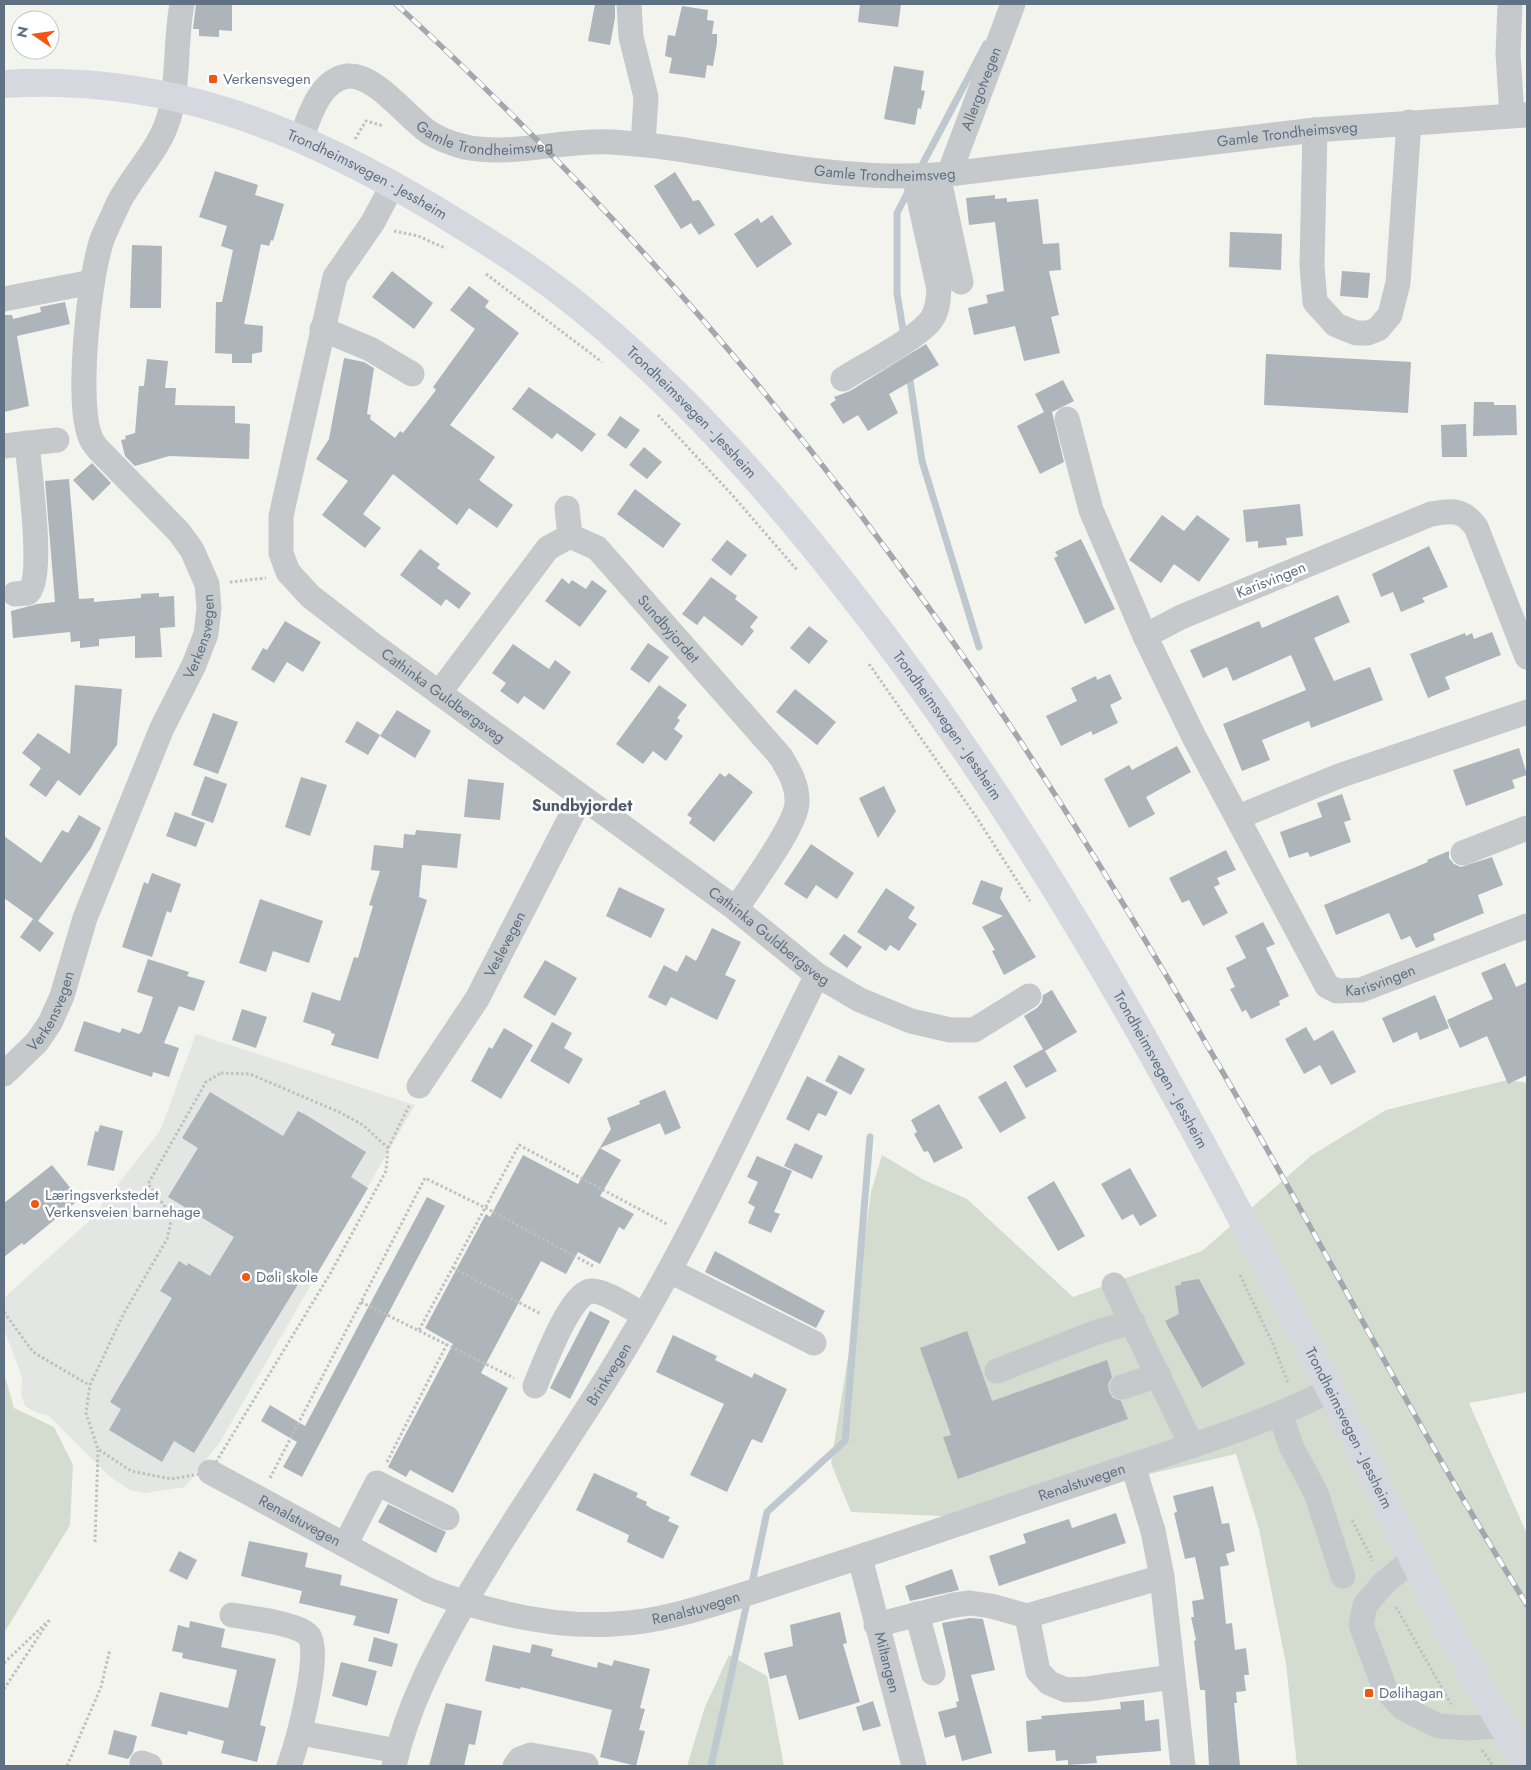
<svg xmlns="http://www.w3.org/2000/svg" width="1531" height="1770" viewBox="0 0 1531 1770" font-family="Jost,sans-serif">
	<rect width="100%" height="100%" fill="#f4f4ef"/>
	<path fill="#e4e6e3" d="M196,1034L415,1105L220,1442L185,1487L145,1493L130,1490L109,1476L49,1416L35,1412L25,1406L21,1394L22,1377L4,1329V1298L88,1222L160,1131Z"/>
	<path fill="#d4dcd0" d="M1507,1080L1527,1083V1392L1469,1403L1527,1534V1766H1297L1286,1664L1259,1529L1236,1454L963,1517L851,1512L831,1463L853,1326L871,1192L882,1155L924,1180L967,1199L1073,1297L1202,1251L1312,1155L1386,1110Z
		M4,1373L14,1408L54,1427L73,1465L70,1525L4,1633Z
		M729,1655L767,1676L784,1766H687L705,1707Z"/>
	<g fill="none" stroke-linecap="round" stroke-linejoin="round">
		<path stroke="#bec9cf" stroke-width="7" d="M920,169L986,44
			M904,336L897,293V213L910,188
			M909,374L922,461L979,647
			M751,1588L767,1512L845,1441L870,1137
			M711,1766L748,1598"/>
	</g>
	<path fill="#adb4ba" d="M196,4H232V31L219,30V37L199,36V29H193Z
		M595,4H615V18L610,45L588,41Z
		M860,4H901L898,27L858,22Z
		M682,6L708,10L707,20L714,21L712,34H717V43L713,66L707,65L705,78L669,73L672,58L665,56L668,35L675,36Z
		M894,66L924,71L921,90L925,91L921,109L918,108L915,125L884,119Z
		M215,171L258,185L255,195L284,204L273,241L271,240L269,246L261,244L244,324L263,326L262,352L252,354V363H232V354L215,353L216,302H222L233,250L221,246L227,226L199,217Z
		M675,172L693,201L699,200L715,225L699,235L691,223L681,229L654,186Z
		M995,195V199L1007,198V202L1038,199L1043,244L1059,243L1061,270L1049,271L1059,315L1051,317L1060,353L1024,361L1015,326L974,335L968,308L988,303L986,295L1004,291L995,222L969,225L966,198Z
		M772,215L792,244L757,268L734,234L758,218L761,223Z
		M1230,232L1282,234L1281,270L1229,267Z
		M132,245L162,246L161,308H130Z
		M392,271L433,303L414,329L372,297Z
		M1342,271L1370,273L1368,298L1340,296Z
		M469,286L489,301L485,307L519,333L450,425L495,457L479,480L513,505L497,528L469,508L457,525L393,474L363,514L381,528L365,548L322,515L348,481L316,459L329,439L344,358L364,362L374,368L367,414L371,415L370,419L395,438L400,431L403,433L436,390L433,387L475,329L450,310Z
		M65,302L70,324L17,336L29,406L4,412V315H12L13,319L41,312L40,307Z
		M926,344L939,365L889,394L898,413L868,431L858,415L843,424L830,404L836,400L834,397L850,391Z
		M1266,354L1411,362L1408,413L1264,405Z
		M147,359L168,361L165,388H176L175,405L235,406V423L250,424L249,459L169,456L135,466L125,456L121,440L126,439L125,436L135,433L139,386H144Z
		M1063,380L1074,401L1052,412L1064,462L1040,474L1017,426L1044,412L1035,394Z
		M529,387L596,434L582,452L557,433L552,439L512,409Z
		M1474,402H1494V405H1516L1517,435L1473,436Z
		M620,416L640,430L626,449L607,435Z
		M1466,424L1467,457H1442L1441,425Z
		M644,447L662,462L647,479L629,465Z
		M92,463L111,483L93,501L73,480Z
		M69,479L79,599L94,598V602L141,598V594L159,593V597L174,596L175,627L160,628L162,657L135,658V636L99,639V646L80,648V641L71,642L70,632L13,638L11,611L37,604L55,602L45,481Z
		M635,489L681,524L663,548L617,514Z
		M1300,504L1303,536L1286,538L1287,545L1258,548V541L1246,542L1243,510Z
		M1162,515L1184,531L1197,515L1230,539L1199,582L1174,564L1161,583L1129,560Z
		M1081,539L1115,609L1085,624L1054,558L1058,556L1055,552Z
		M727,540L747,555L731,576L711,560Z
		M1429,546L1448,587L1422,598L1425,602L1401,612L1393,592L1381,597L1372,574Z
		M420,549L440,564L437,568L471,593L459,609L446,599L441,606L400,575Z
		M711,577L737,596L735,599L758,617L750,627L754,631L742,646L704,616L697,625L682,614Z
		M562,578L569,584L572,580L586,589L592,580L607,591L580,627L545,601Z
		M1338,595L1350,622L1314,638L1334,681L1370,667L1383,700L1311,728L1309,721L1262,740L1270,760L1242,771L1223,724L1306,690L1291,655L1233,681L1227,667L1203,678L1190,650L1259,621L1262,628Z
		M285,621L321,642L303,672L287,662L274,683L251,669L263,648L267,650Z
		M809,626L828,641L809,664L790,648Z
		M1492,632L1501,655L1445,677L1450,689L1428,698L1410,654L1465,633L1466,636L1472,633L1474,639Z
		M648,643L669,657L649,683L630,669Z
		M513,644L549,669L555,660L571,672L544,710L524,696L518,704L500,691L506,683L492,673Z
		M1110,674L1122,699L1110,705L1118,723L1093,735L1091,731L1061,746L1046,716L1077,701L1071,688L1096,676L1097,680Z
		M75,685L122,689L117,745L80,796L58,780L46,797L29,785L41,768L22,753L38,733L70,754Z
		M659,685L687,705L677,718L680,720L674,729L683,736L666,761L653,751L643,764L616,744Z
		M795,689L836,722L817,745L776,712Z
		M397,710L431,731L415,758L380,736Z
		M213,713L238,722L218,774L193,765Z
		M357,721L380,735L368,755L345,742Z
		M1177,746L1191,772L1146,797L1155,814L1129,828L1104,779L1129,765L1132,770Z
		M1519,748L1527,775L1512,780L1515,788L1466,806L1453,770Z
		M720,773L725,777L729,773L753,792L714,842L689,823L692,818L687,815Z
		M205,776L227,784L213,823L191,815Z
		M301,777L327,785L310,836L285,827Z
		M468,779L504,783L500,820L464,817Z
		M884,786L896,811L878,838L859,798Z
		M1342,794L1351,820L1344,822L1351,842L1310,857L1308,852L1289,858L1280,832L1322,817L1317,803Z
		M175,812L205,823L196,847L166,836Z
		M79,815L101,828L91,848L38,921L54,933L40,952L20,937L33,919L4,898V836L41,863L62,830L68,833Z
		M416,830L461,834L457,868L422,865L419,897L427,900L378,1059L331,1045L335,1034L331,1033V1031L303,1022L312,992L340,1001L354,957L358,958L373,906L369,905L380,871L371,870L374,845L403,848L404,834L415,835Z
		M811,844L854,873L837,899L816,885L807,899L784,884Z
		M1226,850L1236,870L1217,878L1220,884L1214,887L1228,913L1203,926L1189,900L1182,903L1169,878Z
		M1449,851V858L1454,864L1461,867L1492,857L1503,885L1478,895L1484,913L1433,934L1435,940L1416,948L1410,936L1401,940L1389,913L1336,935L1324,905L1428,862L1427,860Z
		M152,873L181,884L171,913L167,911L152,957L122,947L144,882L148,884Z
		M981,880L1003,888L1000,898L1036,957L1004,975L992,951L995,950L982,927L1003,916L972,904Z
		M619,887L665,909L651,938L606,916Z
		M886,888L915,907L908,918L917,924L899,951L890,945L886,951L857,932Z
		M260,899L323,921L309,963L273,951L266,972L239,963Z
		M1263,922L1275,944L1266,948L1289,996L1279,1001L1280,1005L1251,1019L1246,1010L1242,1012L1230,989L1235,987L1226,968L1246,958L1235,936Z
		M712,928L741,942L725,975L736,980L717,1020L671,997L666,1006L648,997L664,965L677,972L686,955L696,961Z
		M844,934L862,947L847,968L829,954Z
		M148,959L189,972L187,976L205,981L194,1011L179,1006L164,1043L179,1048L169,1077L153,1072L152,1077L74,1051L84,1021L120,1033L122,1028L139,1034L142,1031L153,997L137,992Z
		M545,960L577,978L555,1016L523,997Z
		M1505,963L1516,987L1527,982V1075L1508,1084L1487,1036L1460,1048L1447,1020L1493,999L1481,973Z
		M1052,990L1077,1032L1045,1051L1057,1071L1026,1088L1013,1066L1043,1049L1024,1016L1037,1008L1042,1002L1043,995Z
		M1435,995L1449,1028L1420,1040L1417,1032L1393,1043L1382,1018Z
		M242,1009L267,1017L256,1048L232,1040Z
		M552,1022L572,1033L564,1048L583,1059L569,1084L530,1061Z
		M1306,1027L1314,1041L1333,1030L1356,1072L1331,1085L1320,1065L1304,1074L1285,1039Z
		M504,1028L533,1045L501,1099L471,1081L489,1047L492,1049Z
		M839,1055L865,1069L851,1095L825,1081Z
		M807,1076L838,1092L826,1116L818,1113L809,1131L786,1119Z
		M1006,1081L1026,1118L1000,1133L978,1097Z
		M665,1090L681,1128L665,1135L660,1123L600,1148L621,1160L600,1196L634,1214L624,1230L619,1227L600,1264L578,1252L566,1274L541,1261L481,1373L508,1388L453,1493L410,1470L406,1477L388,1467L453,1344L425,1328L486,1214L490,1217L523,1155L578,1184L611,1129L607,1118L640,1104L639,1101Z
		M210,1092L283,1136L298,1111L306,1115L366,1152L351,1177L368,1188L311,1284L302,1278L194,1453L174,1441L162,1462L109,1430L121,1409L110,1402L172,1298L160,1291L179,1261L187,1266L188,1263L210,1276L234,1237L168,1197L198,1148L182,1138Z
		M939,1104L963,1148L934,1163L928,1151L924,1152L914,1134L917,1132L911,1120Z
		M100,1125L123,1131L114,1171L87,1165L95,1131L98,1132Z
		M795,1143L823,1156L812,1179L784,1166Z
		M757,1156L792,1171L774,1212L780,1214L771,1233L748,1223L755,1207L748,1203L758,1182L747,1177Z
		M52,1165L76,1195V1202L24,1245L22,1243L4,1257V1203Z
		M1130,1168L1157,1216L1140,1226L1133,1214L1122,1220L1101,1184Z
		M1054,1181L1085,1236L1058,1251L1027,1197Z
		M427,1197L445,1206L302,1477L283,1467L297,1442L261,1421L270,1405L305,1426Z
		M715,1251L825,1311L816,1328L705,1272Z
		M1199,1279L1245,1364L1202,1388L1165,1321L1179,1314L1175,1286L1181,1285V1282Z
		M590,1311L610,1321L570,1399L550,1388Z
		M967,1331L992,1401L1107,1360L1112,1377L1108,1384L1109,1392L1113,1398L1121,1401L1128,1419L958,1479L943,1437L951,1435L920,1348Z
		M673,1335L717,1356L715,1360L752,1378L754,1373L787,1389L762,1443L752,1439L727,1492L690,1475L724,1404L656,1372Z
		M594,1473L638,1493L636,1497L647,1502L646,1505L652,1509L670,1517L668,1521L679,1526L663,1559L627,1542L629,1535L576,1510Z
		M1213,1486L1222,1524L1229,1523L1235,1551L1226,1554L1229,1565L1220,1567L1226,1624L1232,1623L1235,1650L1246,1648L1249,1675H1244L1246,1691L1236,1692L1237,1703H1234L1240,1766H1209L1205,1690H1200L1194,1641L1196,1640L1191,1617H1194L1192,1601L1204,1599L1195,1557L1185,1559L1174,1513L1177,1512L1173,1496Z
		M388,1504L446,1532L436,1553L378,1522Z
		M1116,1513L1126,1543L999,1586L989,1556L1026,1543L1023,1534L1069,1519L1072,1528Z
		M249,1541L308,1553L305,1567L342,1575L340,1585L398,1599L389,1634L353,1625L356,1616L299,1603L302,1591L241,1576Z
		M179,1551L197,1560L187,1580L169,1571Z
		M952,1569L959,1590L910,1601L905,1586Z
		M840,1612L847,1643L843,1644L860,1702L799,1720L786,1675L770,1679L764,1653L793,1646L790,1625Z
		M970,1618L983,1619L995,1670L971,1675L992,1753L962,1761L955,1735L945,1738L938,1712L957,1707L956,1702L959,1701L942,1623Z
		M190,1621L225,1629L221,1647L276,1659L260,1725L266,1727L257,1762L221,1753L224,1741L188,1731L187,1735L151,1726L160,1692L228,1708L237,1670L182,1658L183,1653L172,1651L178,1625L189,1628Z
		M374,1637L398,1644L392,1667L368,1661Z
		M532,1644L553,1649L551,1656L597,1668L598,1662L612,1666L614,1660L650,1669L640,1708L645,1709L639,1730L645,1731L636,1766L600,1757L612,1710L521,1687L520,1689L485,1681L493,1645L530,1653Z
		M341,1662L377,1671L367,1706L332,1696Z
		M1144,1700L1145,1721L1159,1719L1161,1751L1096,1756L1097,1763L1068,1765V1760L1056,1761L1055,1750L1028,1752L1026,1721L1042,1719L1041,1716L1121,1709L1120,1702Z
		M873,1701L881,1726L863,1731L856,1707Z
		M446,1703L482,1711L475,1745L469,1744L464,1766H429Z
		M114,1730L137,1736L133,1752L128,1759L108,1754Z"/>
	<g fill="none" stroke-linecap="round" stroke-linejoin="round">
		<path stroke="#bec0c2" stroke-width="3" stroke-dasharray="2.5 2.5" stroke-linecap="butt" d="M355,139L366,121L384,126
			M394,231L418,236L445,248
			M486,274L602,362
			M658,415L734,497L797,570
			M230,582L266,578
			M869,664L977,818L1030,901
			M221,1073L250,1074L339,1112L363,1125L388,1148L386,1171L330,1274L210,1472L172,1479L131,1471L98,1449L86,1413L90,1385L124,1313L167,1239L172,1216L148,1184L206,1082Z
			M388,1148L409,1106
			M453,1268L541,1314
			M1240,1275L1273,1344L1288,1383
			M361,1302L514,1378
			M4,1312L33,1352L89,1385
			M419,1330L519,1145L667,1224
			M387,1462L447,1344
			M270,1478L425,1178L486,1208L593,1266
			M1352,1520L1373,1561
			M95,1542L98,1450
			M1396,1607L1451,1704
			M4,1663L46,1623
			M4,1689L50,1619
			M1482,1750L1493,1766
			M67,1766L101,1687L110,1649"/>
		<g stroke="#c6c9cc" stroke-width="25">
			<path d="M629,4L631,37L646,97L643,144"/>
			<path d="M1510,4L1508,54L1512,115"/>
			<path d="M1315,130L1312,266L1315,302L1336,325L1356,333H1368L1378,329L1390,315L1398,283L1409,122"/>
			<path id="s1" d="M301,139C309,117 320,79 348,76C376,74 408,119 430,133C441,140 453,144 465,147C514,157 563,139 612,142C667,145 722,157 776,165C833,174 892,179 949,174L1315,130L1527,115"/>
			<path id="s2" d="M949,174L1013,4"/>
			<path d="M938,175L961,282"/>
			<path id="s3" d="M393,184L373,222L335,277L281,516V553L288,572L310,596L368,641L736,909L817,975L860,1000L911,1021L950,1030H974L1029,996"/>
			<path d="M4,299L92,282"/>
			<path d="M322,329L370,349L412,374"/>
			<path d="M843,379C865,365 918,338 931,320C938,311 938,300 939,289L914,176"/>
			<path d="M1067,419L1091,510L1145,636"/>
			<path d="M4,446L57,440"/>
			<path d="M567,508L570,536"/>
			<path d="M15,594L28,593C45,576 29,470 27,443"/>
			<path id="s4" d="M1527,657L1476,527C1463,509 1451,510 1431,514L1181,617L1145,636L1193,735L1327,986L1337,991L1361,990L1527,926"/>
			<path id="s5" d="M439,693L548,548L570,536L597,548L781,757C789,771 798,785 797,803C796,826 750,887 736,909"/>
			<path d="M1238,817L1339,776L1527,712"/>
			<path d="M1463,853L1527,828"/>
			<path id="s6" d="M4,1074L37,1042L50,1023L62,996L85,918L162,728L194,665L206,634L209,608L207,584L192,550L179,532L98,449C95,445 91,441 90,436C76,401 89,273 103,237C108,225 114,213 119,202C134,173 160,149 169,117C179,80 175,41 182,4"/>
			<path id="s7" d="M419,1086L477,999L581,797"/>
			<path d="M670,1271L814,1343"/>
			<path d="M1114,1285L1192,1446"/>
			<path d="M997,1371L1097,1332L1133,1322"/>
			<path d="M535,1386C543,1367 570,1293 591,1291C605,1290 632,1309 644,1315"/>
			<path d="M1122,1387L1159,1375"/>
			<path d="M1280,1413L1291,1446L1316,1493L1343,1576"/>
			<path d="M1133,1465L1153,1531L1162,1577L1183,1766"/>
			<path id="s8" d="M210,1472L428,1590C487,1612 551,1628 614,1624C664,1622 713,1604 761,1589C823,1569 885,1549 946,1528C1009,1507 1072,1485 1136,1464C1202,1443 1269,1421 1331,1390"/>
			<path d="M345,1545L377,1483L447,1518"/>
			<path id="s9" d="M860,1558L914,1766"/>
			<path d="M1414,1558L1384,1583L1365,1605L1361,1625L1385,1689L1403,1708L1438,1726L1467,1728L1501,1726"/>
			<path d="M917,1614L933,1673"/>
			<path d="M232,1615C250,1618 298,1623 309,1636C322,1654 297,1744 289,1766"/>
			<path d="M1027,1616L1038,1671L1049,1683L1066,1690L1087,1689L1172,1677"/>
			<path d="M876,1625L954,1605L970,1603L991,1606L1027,1616L1162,1577"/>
			<path d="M301,1733L397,1751"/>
			<path d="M142,1763L150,1766"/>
			<path id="s10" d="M394,1766C407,1708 434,1656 463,1605C508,1527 560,1453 608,1376C688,1248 750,1110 817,975"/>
			<path d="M515,1766L520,1759L531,1755L586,1765"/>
		</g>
		<path stroke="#d5d9df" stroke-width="28" id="s11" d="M4,84C167,74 296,127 433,208C484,239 536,271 582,309C681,390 766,485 845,586C1039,830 1185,1106 1327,1383C1392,1510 1448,1645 1527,1764"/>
		<defs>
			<path id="rail" d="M396,4C640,227 852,482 1032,759C1117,889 1195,1023 1272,1158C1356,1308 1436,1459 1527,1605"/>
		</defs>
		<use href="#rail" stroke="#a3a8af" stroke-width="5.5"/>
		<use href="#rail" stroke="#fff" stroke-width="4" stroke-dasharray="11" stroke-linecap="butt"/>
	</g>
	<g fill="#f35611" stroke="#fff" stroke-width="2">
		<rect x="208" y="74" width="10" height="10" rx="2.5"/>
		<circle cx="35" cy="1204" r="5"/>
		<circle cx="246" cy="1277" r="5"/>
		<rect x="1364" y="1688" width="10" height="10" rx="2.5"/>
	</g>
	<g text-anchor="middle" stroke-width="5" stroke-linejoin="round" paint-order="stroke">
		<g font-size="15" fill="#607183" stroke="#fff" text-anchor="start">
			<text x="223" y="84">Verkensvegen</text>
			<text x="45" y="1200">Læringsverkstedet<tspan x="45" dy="17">Verkensveien barnehage</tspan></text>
			<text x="256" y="1282">Døli skole</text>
			<text x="1379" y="1698">Dølihagan</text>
		</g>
		<g font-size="15" fill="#607183" stroke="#fff">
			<text dy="5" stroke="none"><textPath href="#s2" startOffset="91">Allergotvegen</textPath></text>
			<text dy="5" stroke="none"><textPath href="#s1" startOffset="240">Gamle Trondheimsveg</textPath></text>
			<text dy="5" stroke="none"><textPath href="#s1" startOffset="1050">Gamle Trondheimsveg</textPath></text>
			<text dy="5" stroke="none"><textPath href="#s1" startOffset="645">Gamle Trondheimsveg</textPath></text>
			<text dy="5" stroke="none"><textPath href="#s11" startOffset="380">Trondheimsvegen - Jessheim</textPath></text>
			<text dy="5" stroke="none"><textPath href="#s11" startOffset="785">Trondheimsvegen - Jessheim</textPath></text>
			<text transform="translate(1271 580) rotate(-22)" y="5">Karisvingen</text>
			<text dy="5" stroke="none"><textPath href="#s5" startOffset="344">Sundbyjordet</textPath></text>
			<text dy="5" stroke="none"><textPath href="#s6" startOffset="485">Verkensvegen</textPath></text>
			<text dy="5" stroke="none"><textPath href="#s3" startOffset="611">Cathinka Guldbergsveg</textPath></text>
			<text dy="5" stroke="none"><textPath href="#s11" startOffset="1190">Trondheimsvegen - Jessheim</textPath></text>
			<text dy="5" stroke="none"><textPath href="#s3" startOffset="1016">Cathinka Guldbergsveg</textPath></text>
			<text dy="5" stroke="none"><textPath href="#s7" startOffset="166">Veslevegen</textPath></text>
			<text dy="5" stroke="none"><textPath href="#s4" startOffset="952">Karisvingen</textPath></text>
			<text dy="5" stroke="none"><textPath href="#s6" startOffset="80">Verkensvegen</textPath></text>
			<text dy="5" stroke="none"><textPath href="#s11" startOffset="1595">Trondheimsvegen - Jessheim</textPath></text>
			<text dy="5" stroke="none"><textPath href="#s10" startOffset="449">Brinkvegen</textPath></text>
			<text dy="5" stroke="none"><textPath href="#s11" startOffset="2000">Trondheimsvegen - Jessheim</textPath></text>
			<text dy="5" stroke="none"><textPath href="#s8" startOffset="928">Renalstuvegen</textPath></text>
			<text dy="5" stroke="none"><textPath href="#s8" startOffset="102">Renalstuvegen</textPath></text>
			<text dy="5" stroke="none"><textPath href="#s8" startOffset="522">Renalstuvegen</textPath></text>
			<text dy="5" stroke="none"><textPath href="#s9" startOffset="108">Miltangen</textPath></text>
		</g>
		<g font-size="16" font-weight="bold" fill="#4f5b68" stroke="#fff">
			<text x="582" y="811">Sundbyjordet</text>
		</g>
	</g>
	<rect width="1531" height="1770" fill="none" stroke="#607183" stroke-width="10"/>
	<g transform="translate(35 35) rotate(283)"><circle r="24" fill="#ffffff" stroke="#bfc6cd"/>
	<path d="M0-4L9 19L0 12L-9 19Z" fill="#f35611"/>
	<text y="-8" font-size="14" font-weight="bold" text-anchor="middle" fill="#607183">N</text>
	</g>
</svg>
